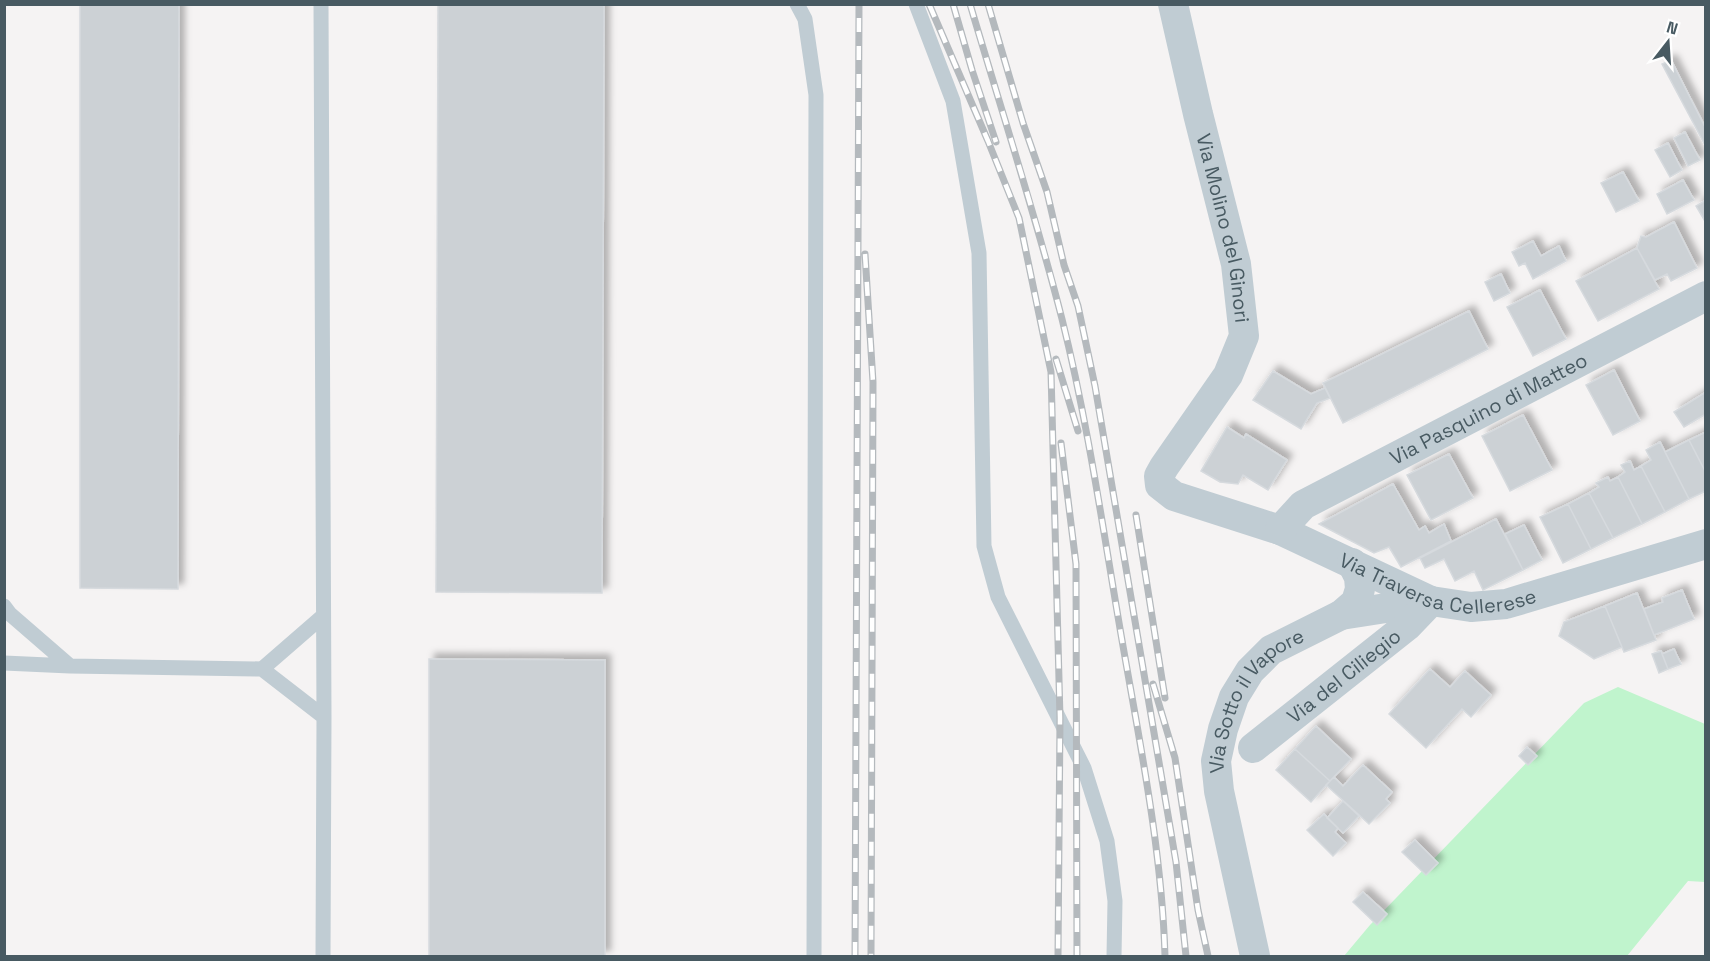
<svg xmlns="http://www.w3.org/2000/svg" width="1710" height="961" viewBox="0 0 1710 961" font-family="'Space Grotesk',sans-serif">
	<defs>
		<filter id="shadow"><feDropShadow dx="5.5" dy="-5.5" stdDeviation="3" flood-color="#0004"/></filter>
	</defs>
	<rect width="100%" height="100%" fill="#f5f3f3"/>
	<path fill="#c0f4cd" d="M1618,687L1705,724V882L1688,881L1627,956H1344L1370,925L1584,703Z"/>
	<path fill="#ccd1d5" stroke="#d6dade" stroke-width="1.5" filter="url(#shadow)" d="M80,4H179L178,589L80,588Z
		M438,4H604L602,593L436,592Z
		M1671,60L1704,125L1706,124V147L1662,64Z
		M1685,132L1700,160L1688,166L1674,138Z
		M1668,143L1682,170L1670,177L1655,150Z
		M1623,172L1639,201L1616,212L1601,183Z
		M1683,180L1694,200L1667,214L1657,194Z
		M1706,200V223L1696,206Z
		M1674,222L1697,268L1671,281L1667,274L1655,280L1637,248L1641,236L1646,237Z
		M1533,241L1541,256L1559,246L1566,261L1533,279L1525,263L1519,266L1512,252Z
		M1637,248L1659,289L1598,321L1576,281Z
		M1501,274L1510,293L1494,301L1485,282Z
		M1540,290L1566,339L1533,356L1507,307Z
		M1469,311L1488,349L1343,423L1323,383Z
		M1614,370L1640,421L1613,435L1586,385Z
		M1273,371L1311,394L1325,388L1330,398L1317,403L1301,429L1253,400Z
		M1706,392V414L1684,427L1674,412Z
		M1523,415L1552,470L1510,491L1482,436Z
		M1227,427L1244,438L1246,434L1287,460L1268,490L1243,475L1238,484L1220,482L1201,471Z
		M1706,432V473L1689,440Z
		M1689,440L1706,473V491L1689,499L1665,452Z
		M1660,442L1689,499L1665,512L1641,466L1651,460L1646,450Z
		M1449,454L1473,498L1431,520L1407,475Z
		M1630,461L1634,470L1641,466L1665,512L1642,524L1618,477L1625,472L1621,465Z
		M1608,477L1610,481L1618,477L1642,524L1613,538L1589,493L1599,487L1596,483Z
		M1393,484L1419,530L1425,526L1429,533L1444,524L1451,541L1401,567L1389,547L1374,553L1319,524Z
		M1589,493L1613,538L1591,549L1568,504Z
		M1568,504L1591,549L1563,563L1540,517Z
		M1496,519L1523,570L1483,590L1474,571L1455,581L1444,559L1425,568L1420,558Z
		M1524,525L1542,560L1523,570L1505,534Z
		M1682,590L1694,619L1654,635L1644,609L1663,602L1662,598Z
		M1637,593L1656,640L1624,652L1605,606Z
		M1605,606L1622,647L1594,659L1559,636L1564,622Z
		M1674,649L1681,664L1668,669L1662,654Z
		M1661,651L1668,669L1659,673L1652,654Z
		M429,659L605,660V956H429Z
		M1430,669L1450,687L1465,671L1491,695L1471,717L1462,709L1426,748L1389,714Z
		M1316,726L1351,759L1330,781L1295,749Z
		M1527,747L1537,756L1528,765L1519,756Z
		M1295,749L1330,781L1311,802L1276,770Z
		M1363,765L1392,792L1386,799L1390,803L1369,824L1326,785L1334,777L1343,786Z
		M1343,801L1359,816L1343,833L1327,818Z
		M1324,814L1338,828L1335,832L1346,843L1333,856L1307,830Z
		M1415,840L1438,863L1426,875L1402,852Z
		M1363,892L1387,914L1377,925L1353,902Z"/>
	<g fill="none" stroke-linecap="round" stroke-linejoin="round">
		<path stroke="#c0ccd3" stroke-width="15" d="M321,4L324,717L323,956
			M797,4L805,19L816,95L814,956
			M916,4L953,101L979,253L984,546L998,597L1084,768L1107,841L1115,901L1114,956
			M4,606L10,614L70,666
			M4,663L70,666L262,669L323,616
			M262,669L324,717"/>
		<g stroke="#c0ccd3" stroke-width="30">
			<path id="s1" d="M1173,4L1198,114L1236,264L1244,336L1228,375L1164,467L1159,476L1160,485L1174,496L1280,530L1431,601L1471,607L1506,604L1706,544"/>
			<path id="s2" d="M1280,530L1303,505L1706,296"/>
			<path d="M1341,615L1431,601"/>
			<path id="s3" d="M1253,748L1407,626L1431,601"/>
			<path id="s4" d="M1255,956L1219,791L1216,761L1223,729L1234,697L1250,671L1271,650L1341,615L1356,602L1360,589L1359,577L1352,563"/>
		</g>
		<defs>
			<path id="rail" d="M929,4L988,141L1019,218L1051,372L1060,718L1058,956
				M953,4L972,70L996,142
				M970,4C1001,109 1035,213 1062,319C1089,427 1104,537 1123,646C1141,749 1162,853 1165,956
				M988,4L1023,123L1047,192L1064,265L1078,306L1095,386L1176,862L1186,956
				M865,254L873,382L871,956
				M1056,359L1078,431
				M1061,443L1076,564L1077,956
				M1136,515L1165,698
				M1153,684L1175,758L1198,910L1208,956
				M855,956L859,4"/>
		</defs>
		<use href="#rail" stroke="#b4b9bd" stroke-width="7"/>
		<use href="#rail" stroke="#fff" stroke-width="4.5" stroke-dasharray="14" stroke-linecap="butt"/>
	</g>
	<g text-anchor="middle" stroke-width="4.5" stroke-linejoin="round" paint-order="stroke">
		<g font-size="20" fill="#485a62" stroke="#fff">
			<text dy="7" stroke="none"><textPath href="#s1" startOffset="230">Via Molino del Ginori</textPath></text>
			<text dy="7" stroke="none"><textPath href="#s2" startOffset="243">Via Pasquino di Matteo</textPath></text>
			<text dy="7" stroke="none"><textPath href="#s1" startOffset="813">Via Traversa Cellerese</textPath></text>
			<text dy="7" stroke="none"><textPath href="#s3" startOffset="116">Via del Ciliegio</textPath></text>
			<text dy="7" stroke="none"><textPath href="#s4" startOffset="274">Via Sotto il Vapore</textPath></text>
		</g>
	</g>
	<rect width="1710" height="961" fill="none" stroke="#485a62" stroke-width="12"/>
	<g transform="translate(1668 42) rotate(17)" stroke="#ffffff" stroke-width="4.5" paint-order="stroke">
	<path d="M0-4.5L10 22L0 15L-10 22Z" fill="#485a62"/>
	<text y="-9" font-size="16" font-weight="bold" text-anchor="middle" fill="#485a62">N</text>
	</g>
</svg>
